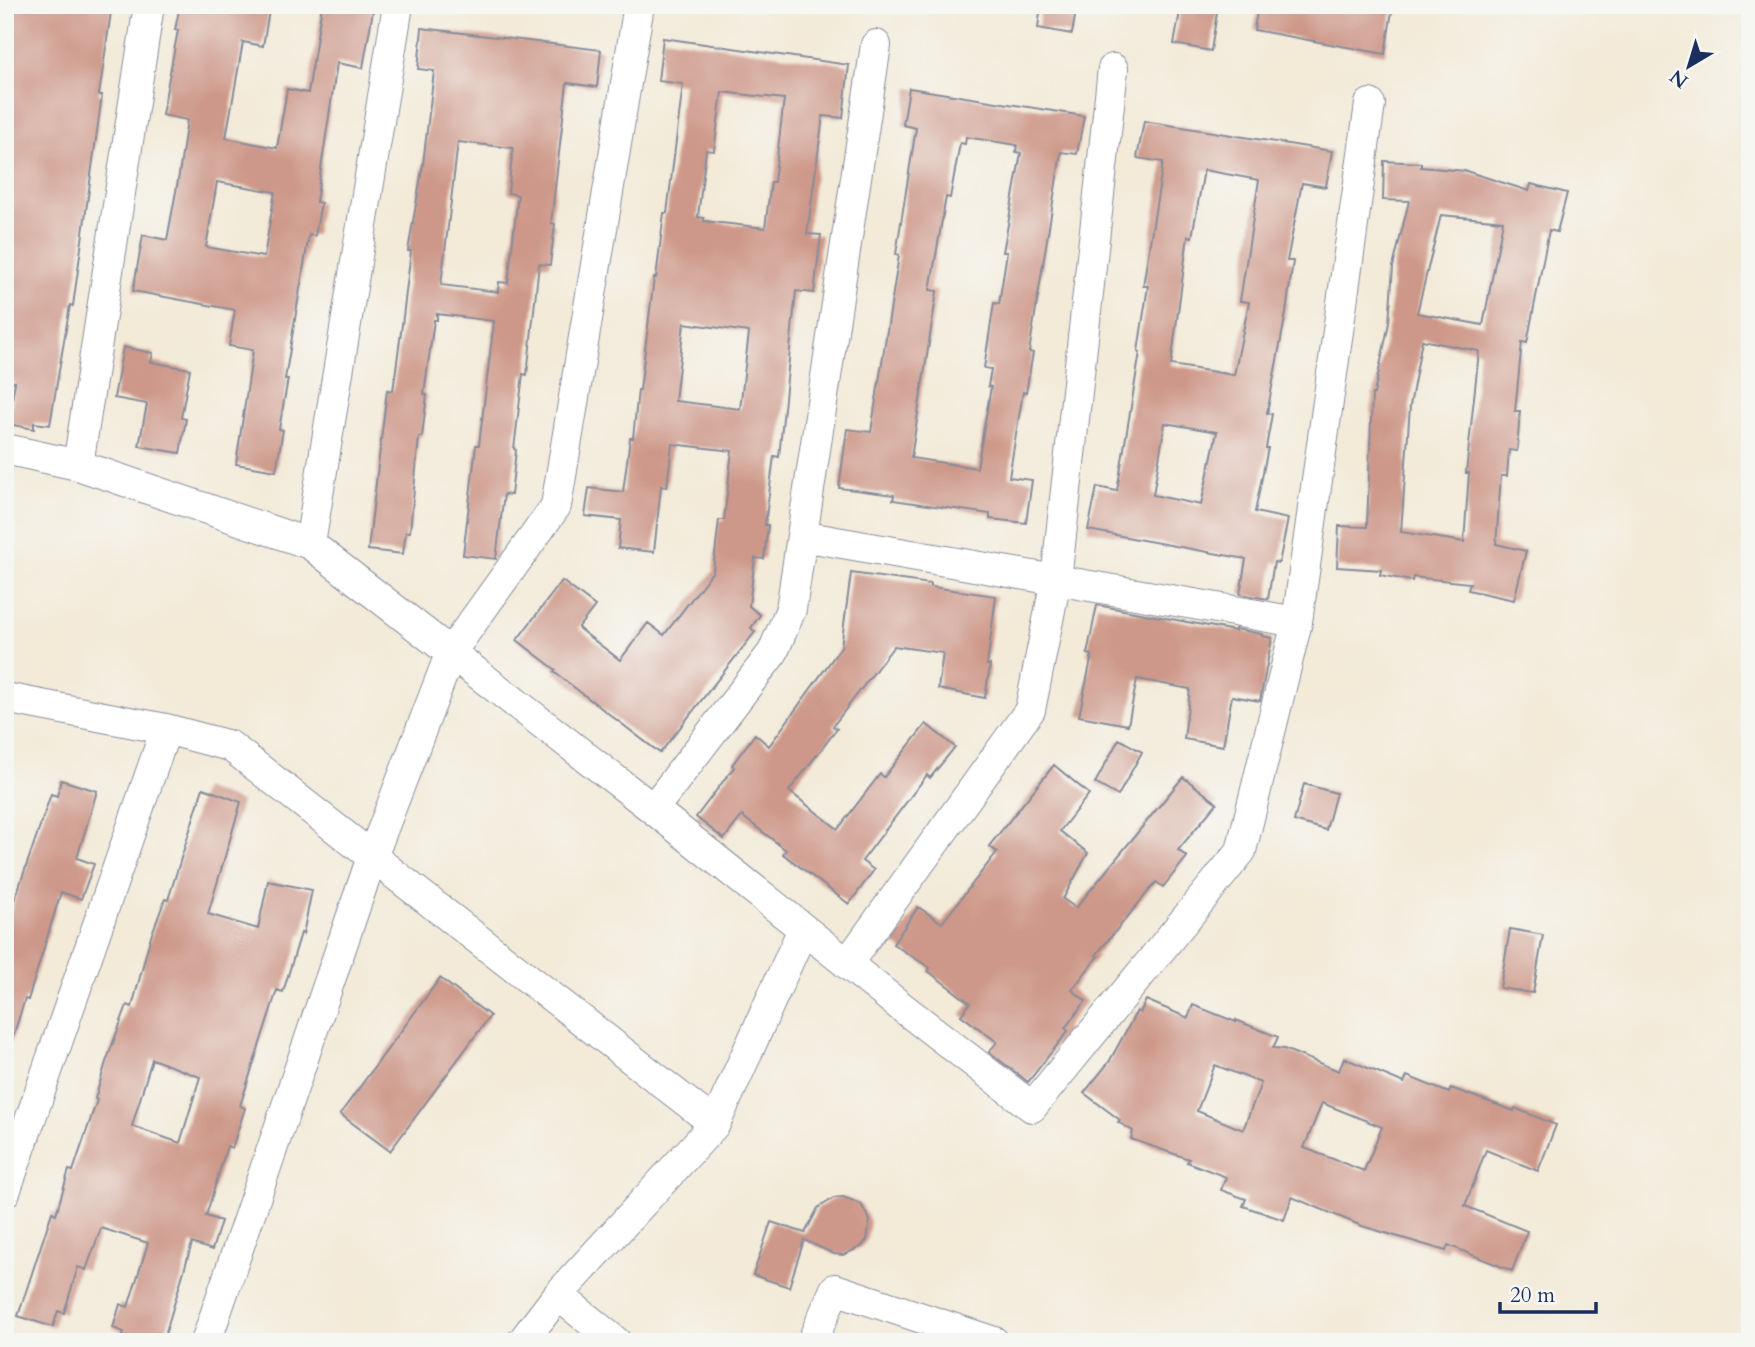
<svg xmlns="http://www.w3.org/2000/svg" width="1755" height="1347" viewBox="0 0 1755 1347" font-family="Cardo,serif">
	<rect width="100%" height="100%" fill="#f6f6f2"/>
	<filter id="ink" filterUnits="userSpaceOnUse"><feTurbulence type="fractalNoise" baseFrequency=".0143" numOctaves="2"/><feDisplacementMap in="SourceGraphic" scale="14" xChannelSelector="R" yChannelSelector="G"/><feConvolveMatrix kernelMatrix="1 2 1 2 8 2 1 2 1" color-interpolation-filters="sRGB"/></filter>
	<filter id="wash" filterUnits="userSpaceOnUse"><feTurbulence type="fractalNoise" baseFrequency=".00686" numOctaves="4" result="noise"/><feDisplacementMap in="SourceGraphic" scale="28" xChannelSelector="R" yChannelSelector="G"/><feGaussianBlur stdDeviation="1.57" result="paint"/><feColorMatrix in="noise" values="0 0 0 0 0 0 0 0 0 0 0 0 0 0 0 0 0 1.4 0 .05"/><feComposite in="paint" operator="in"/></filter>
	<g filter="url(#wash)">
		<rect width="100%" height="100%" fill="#f3ead8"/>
		<g id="blocks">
			<path fill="#cd9889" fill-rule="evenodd" d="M5,5H112L99,95H102L73,306L70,305L50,425L34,423V429L8,424L15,382L5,381Z
				M180,5H270L263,46L243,42L226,138L277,148L287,89L308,93L322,5H374L363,68L337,63L316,202L321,203L315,236L309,235L285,379H288L279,429L283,430L276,471L236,464L253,350L229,346L235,310L133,291L143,235L167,240L179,175L187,120L162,115L178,30H175ZM217,182L275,192L264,257L206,247Z
				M1041,5H1077L1072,34L1038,28Z
				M1258,5H1355L1392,11L1385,54L1254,30Z
				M1181,6L1217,12L1211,51L1174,44Z
				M422,28L601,50L597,87L567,83L551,223L555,224L550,265L539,264L527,375L523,374L514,449L516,450L511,495L504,494L496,559L463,555L476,445H479L494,321L437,314V320H434L424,394L427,395L422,437H419L410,532H406L403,554L368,550L387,390L393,391L402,325L411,251H408L423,164L434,71L418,69ZM458,142L513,148L508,193L518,195L508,283L499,282L498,292L441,285Z
				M663,38L849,65L843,118L823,116L807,234L821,235L814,293L796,291L779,457L774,456L765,525H768L764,559L755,558L749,606L760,615L751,628L755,632L660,753L554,672L556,670L517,640L562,581L595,606L578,628L620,660L648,623L664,635L713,571L719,520H724L732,451L672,444L667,487L661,486L654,552L618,548L621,520L585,516L589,488L623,492L630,438H633L638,390H640L654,278H656L664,213H667L683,84L658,81ZM722,92L784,99L774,182H771L765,228L704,221V218L698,217L706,150L714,151ZM684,323L749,332L740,409L675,401Z
				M909,88L1084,116L1077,154L1061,152L1029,352L1033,353L1026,393L1023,392L1009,477L1032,480L1026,523L990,519V514L893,500L894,495L839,488L847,429L871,432L899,255L896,254L916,128L903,125ZM966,137L1017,145L1016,152L1021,153L1003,252H1007L999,304L994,303L984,368L991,369L988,386L991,387L977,468L911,458L937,291L930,290L946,197L950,198L960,143L965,144Z
				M1144,121L1332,151L1326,187L1302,183L1287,261H1293L1286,313L1267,413L1272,414L1266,448H1268L1255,512L1288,519L1279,563L1274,562L1268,599L1240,594L1246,559L1088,530L1097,487L1117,491L1140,352L1138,351L1148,286H1143L1163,162L1137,158ZM1204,170L1259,180L1240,301L1249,302L1234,375L1171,365L1188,236L1192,237ZM1165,423L1217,432L1201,505L1153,495Z
				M1384,161L1421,163V167L1466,171L1529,191L1531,184L1567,193L1557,232L1549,230L1527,343L1522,342L1515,411H1520L1517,451L1509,450L1507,476H1501L1496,544L1526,551L1514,600L1468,590L1470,583L1413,577L1412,581L1380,575L1381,570L1337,567L1339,526L1367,527L1372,394H1374L1389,323L1393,267L1409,201L1383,200ZM1441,215L1503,221L1483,325L1417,313ZM1422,340L1479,351L1466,473H1469L1464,542L1401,532L1410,406Z
				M123,347L153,353L151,362L190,369L181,418L186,419L180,453L139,446L147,404L114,398Z
				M851,573L931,584V587L996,596L987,665H990L985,698L938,689L943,653L894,646L833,726L837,729L789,791L838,829L880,774L884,777L926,724L955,747L930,778L927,775L862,861L874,870L849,904L783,854L786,850L742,816L724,839L696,817L734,767L732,765L755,734L769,746L841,647Z
				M1097,605L1235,631V629L1262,634V636L1272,638L1260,701L1232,696L1223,746L1184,739L1190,689L1137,679L1128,725L1079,716L1092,655L1087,654Z
				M1119,739L1142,752L1118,796L1095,783Z
				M1054,765L1089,794L1060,831L1088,853L1063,899L1076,908L1183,777L1217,803L1178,850L1187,857L1163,887L1156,882L1096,955L1098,956L1072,990L1086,1001L1065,1028L1068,1031L1028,1082L989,1052L997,1042L961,1015L970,1003L928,971L930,968L893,944L918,907L942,923L997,852L989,846Z
				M61,780L97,791L77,858L94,864L81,899L61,892L28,1000L25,999L11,1043L5,1042V928L51,794L57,796Z
				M1304,784L1336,793L1326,830L1294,821Z
				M203,788L241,802L208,914L258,929L268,881L312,890L303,934L301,933L283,992L277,990L240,1106L245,1108L232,1148L227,1146L206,1216L221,1221L212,1250L192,1243L163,1342H121L124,1332L113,1328L120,1304L128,1307L148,1243L101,1228L86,1270L78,1267L64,1313L58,1311L53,1327L18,1316L52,1212L56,1214L69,1170L73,1171L97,1100L95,1099L106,1062L127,1005L132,1007L150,939L165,899L168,900ZM152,1059L200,1077L180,1143L132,1126Z
				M1510,929L1543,935L1533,993L1500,988Z
				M440,978L490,1016L390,1151L340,1114Z
				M1146,1000L1188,1018L1193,1005L1236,1022V1020L1278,1037L1273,1048L1284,1049L1339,1071L1344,1058L1404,1083L1407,1076L1449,1093L1451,1088L1514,1111L1515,1108L1556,1125L1538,1171L1486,1150L1465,1206L1527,1231L1512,1271L1448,1245L1446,1251L1362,1226L1292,1197L1284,1220L1243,1206L1246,1199L1221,1190L1226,1177L1187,1162L1189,1159L1131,1139L1133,1131L1118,1122L1120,1120L1084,1093L1109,1062L1137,1011L1140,1013ZM1215,1065L1261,1083L1243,1130L1197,1111ZM1322,1103L1382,1127L1364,1171L1304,1148Z
				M843,1197L861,1204L870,1221L867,1240L861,1247L843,1255L834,1254L804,1240L789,1287L753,1275L771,1222L805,1233L818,1208L834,1198Z"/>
		</g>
	</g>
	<g filter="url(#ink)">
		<use href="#blocks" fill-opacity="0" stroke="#878c9b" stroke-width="2"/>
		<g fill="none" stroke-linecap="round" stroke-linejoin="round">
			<defs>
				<path id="minor" d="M5,449L78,465L310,544L653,809L899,1005L1032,1107L1241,851L1297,622L1370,104
					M78,465L149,5
					M802,536L1297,622
					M310,544L398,5
					M5,698L166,729L230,746L715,1124
					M653,809L773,652L791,609L876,45
					M847,964L1030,710L1056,580L1113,69
					M5,1192L166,729
					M558,1295L616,1342
					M206,1342L372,857L451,652L556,506L639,5
					M522,1342L558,1295L715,1124L803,929
					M812,1342L835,1289L994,1342"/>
			</defs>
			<use href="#minor" stroke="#878c9b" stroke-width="32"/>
			<use href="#minor" stroke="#fff" stroke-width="30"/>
		</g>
	</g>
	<rect width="1755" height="1347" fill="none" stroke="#f6f6f2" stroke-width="28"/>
	<g transform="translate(1689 66) rotate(218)" stroke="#f6f6f2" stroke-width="5" paint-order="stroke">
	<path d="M0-5L12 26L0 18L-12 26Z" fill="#1b2f5e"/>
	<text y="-10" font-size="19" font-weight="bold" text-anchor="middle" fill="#1b2f5e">N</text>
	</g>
	<path d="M1500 1302v10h96v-10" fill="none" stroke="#1b2f5e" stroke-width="3.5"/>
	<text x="1510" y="1302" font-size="21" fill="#1b2f5e" stroke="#f6f6f2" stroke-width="5" paint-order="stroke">20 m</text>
</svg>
